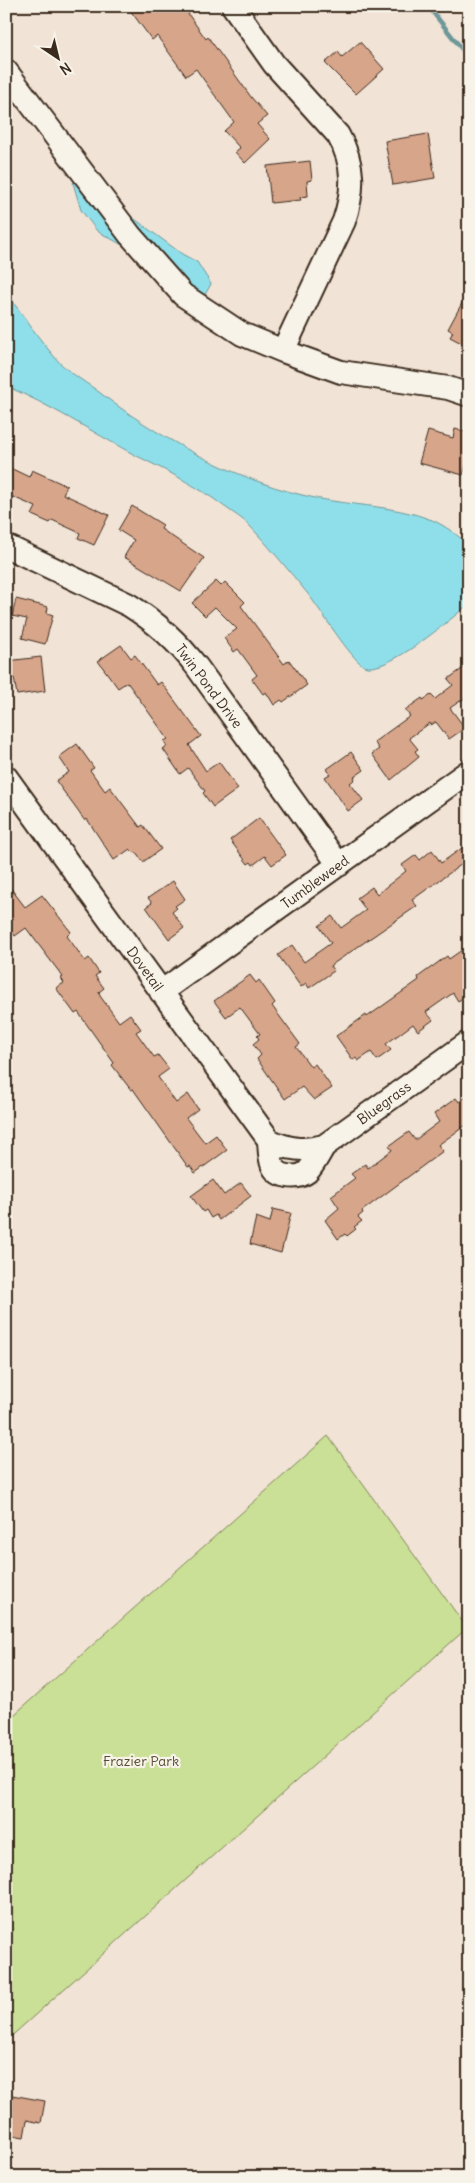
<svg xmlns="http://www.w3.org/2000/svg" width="475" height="2183" viewBox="0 0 475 2183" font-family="Delius,sans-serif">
	<rect width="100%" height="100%" fill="#f1e3d5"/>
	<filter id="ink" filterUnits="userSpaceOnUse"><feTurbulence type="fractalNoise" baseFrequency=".02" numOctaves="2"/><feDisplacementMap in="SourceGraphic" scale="10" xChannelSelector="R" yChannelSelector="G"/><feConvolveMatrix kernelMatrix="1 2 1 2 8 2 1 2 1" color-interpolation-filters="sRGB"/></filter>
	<g filter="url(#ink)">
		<path fill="#c9e096" stroke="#82855a" d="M328,1436L467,1628L6,2041V1722Z"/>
		<path fill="#8fdfea" stroke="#6d9798" d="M81,175L124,211L182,254L197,262L211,284L202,300L138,260L126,247L97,231L81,210L73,183Z
			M6,293C24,316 39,340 59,362C69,372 83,381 95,389C154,435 229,477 302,495C343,506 392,504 432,520C446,526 457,535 469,545V604C452,618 385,676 364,666C350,658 320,609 308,594C289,571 270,547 249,525C242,518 233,513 225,507C196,485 165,470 133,454C91,431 50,405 6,386Z"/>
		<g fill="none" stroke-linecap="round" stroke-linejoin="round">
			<path stroke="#6d9798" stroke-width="4.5" d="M428,6L469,58"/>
		</g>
		<path fill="#d7a58a" stroke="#3b2a1e" d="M127,6H198L188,14L206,39L208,37L251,97L267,116L257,124L270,139L245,163L235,152L240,148L224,131L234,122L196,69L186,76L157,36L152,40Z
			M360,42L384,69L356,94L325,63L338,52L342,57Z
			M428,134L435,178L393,185L385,141Z
			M310,161L312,180L307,181L308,196L300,197L301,200L271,203L267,166Z
			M469,290V347L450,337L453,332L448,329Z
			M455,429L469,433V456L463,475L419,463L428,431L453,438Z
			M6,466L29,477L32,470L67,486L63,494L109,515L94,545L78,538L80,533L52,520L50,523L32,515L36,507L6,494Z
			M132,506L163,525L161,529L204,558L181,591L124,557L134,540L118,530Z
			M216,581L221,586L225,582L245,602L241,606L284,664L289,660L307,685L283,702L281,700L274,705L266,692L263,694L252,679L257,675L238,649L234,652L224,638L237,629L215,607L205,616L192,603Z
			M16,599L48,607L47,613L53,615L45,644L22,638L27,619L12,616Z
			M121,645L131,658L135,655L157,685L161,682L201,736L189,745L206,771L219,762L238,789L213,807L203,793L205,791L188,768L180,774L163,749L167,746L164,741L168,739L127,682L118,688L98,661Z
			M41,657L45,691L17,695L14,678L9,679L7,661Z
			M469,664V695L450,708L465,728L449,739L436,722L431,725L430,723L409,738L418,749L415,751L419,757L391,780L372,754L379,749L374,742L410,716L405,710L422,698L423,700L431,695L435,699L453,685L448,679Z
			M77,744L94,768L90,770L105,791L110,787L140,827L143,825L161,849L143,862L136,852L134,853L130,849L114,860L87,819L85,821L56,781L69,772L59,757Z
			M351,752L364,770L354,777L355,779L350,783L363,800L348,811L325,777L330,774L327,769Z
			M259,818L286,855L272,865L265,856L253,865L251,862L248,864L230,840Z
			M469,843V859L412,900L417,906L330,966L334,971L309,988L306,983L301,987L278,955L292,945L304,962L331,943L319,926L332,916L341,928L366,910L357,898L372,887L377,894L406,871L402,865L416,855L420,860L432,850L441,863Z
			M173,881L185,899L175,906L177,908L172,912L184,928L169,939L146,907L152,903L148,898Z
			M6,882L25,907L42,895L71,932L67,936L85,961L89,958L99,973L95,976L104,988L99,992L100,996L119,1022L130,1014L141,1029L136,1032L154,1057L158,1055L169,1069L158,1077L176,1103L188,1094L198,1109L186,1118L205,1143L216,1135L227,1150L195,1173L190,1166L188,1167L133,1089L131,1090L112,1065L114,1063L78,1012L75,1014L56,988L64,983L61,978L63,977L26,928L15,936L6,924Z
			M469,945V994L458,1001L453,993L426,1012L433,1020L418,1031L413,1024L386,1044L391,1050L377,1060L371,1052L358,1061L356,1058L353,1060L336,1036L366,1015L367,1017L419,980L418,977L447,956L449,959Z
			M250,975L256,983L259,980L275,1003L272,1006L300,1044L296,1047L311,1067L315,1064L332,1088L314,1100L302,1087L285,1099L257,1059L261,1055L253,1044L259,1039L257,1036L260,1034L240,1007L226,1017L214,1001Z
			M469,1095V1123L438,1145L443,1151L362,1211L363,1213L358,1217L362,1221L354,1227L356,1229L347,1236L345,1234L338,1239L325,1220L339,1208L331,1196L355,1178L351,1174L365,1164L368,1168L392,1150L389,1146L409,1132L415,1140L439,1122L434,1114L456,1098L459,1102Z
			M213,1180L224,1195L241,1183L251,1196L219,1220L216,1215L211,1218L206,1210L203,1212L191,1196Z
			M273,1209L291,1213L281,1253L250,1244L256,1217L270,1222Z
			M12,2095L45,2101L41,2123L27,2120L24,2137L6,2134Z"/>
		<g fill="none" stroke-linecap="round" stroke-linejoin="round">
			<defs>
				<path id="minor" d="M233,6L274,64L338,135C355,164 354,191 344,221L283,351L341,372L448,388L469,395
					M6,71L130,235L183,295L242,334L283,351
					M6,546L129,605C156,622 178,642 197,667L339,865
					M6,777L269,1140C288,1150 304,1151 324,1146L469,1042
					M161,992L469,771
					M269,1140C270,1156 269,1174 288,1176C295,1177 302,1176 307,1172C314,1165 319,1154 324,1146"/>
			</defs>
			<use href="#minor" stroke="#3b2a1e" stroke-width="26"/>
			<use href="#minor" stroke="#f7f3e8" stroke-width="22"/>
		</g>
	</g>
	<g text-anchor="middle" stroke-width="4.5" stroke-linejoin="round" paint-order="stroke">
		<g font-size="14" fill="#3b2a1e" stroke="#f7f3e8">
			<text transform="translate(209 686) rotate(53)" y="5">Twin Pond Drive</text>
			<text transform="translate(315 882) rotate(-36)" y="5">Tumbleweed</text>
			<text transform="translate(145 969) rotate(54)" y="5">Dovetail</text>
			<text transform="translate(384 1103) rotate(-36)" y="5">Bluegrass</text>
		</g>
		<g font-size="14" fill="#574e36" stroke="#f7f3e8">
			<text x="141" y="1766">Frazier Park</text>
		</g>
	</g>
	<rect width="475" height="2183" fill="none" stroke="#f7f3e8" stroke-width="25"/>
	<rect x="12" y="12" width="450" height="2158" fill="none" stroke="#3b2a1e" stroke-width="2" filter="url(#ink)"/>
	<g transform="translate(58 58) rotate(145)" stroke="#f7f3e8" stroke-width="4" paint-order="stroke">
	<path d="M0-4L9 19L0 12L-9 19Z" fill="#3b2a1e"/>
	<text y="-8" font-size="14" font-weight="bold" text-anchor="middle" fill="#3b2a1e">N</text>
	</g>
</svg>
